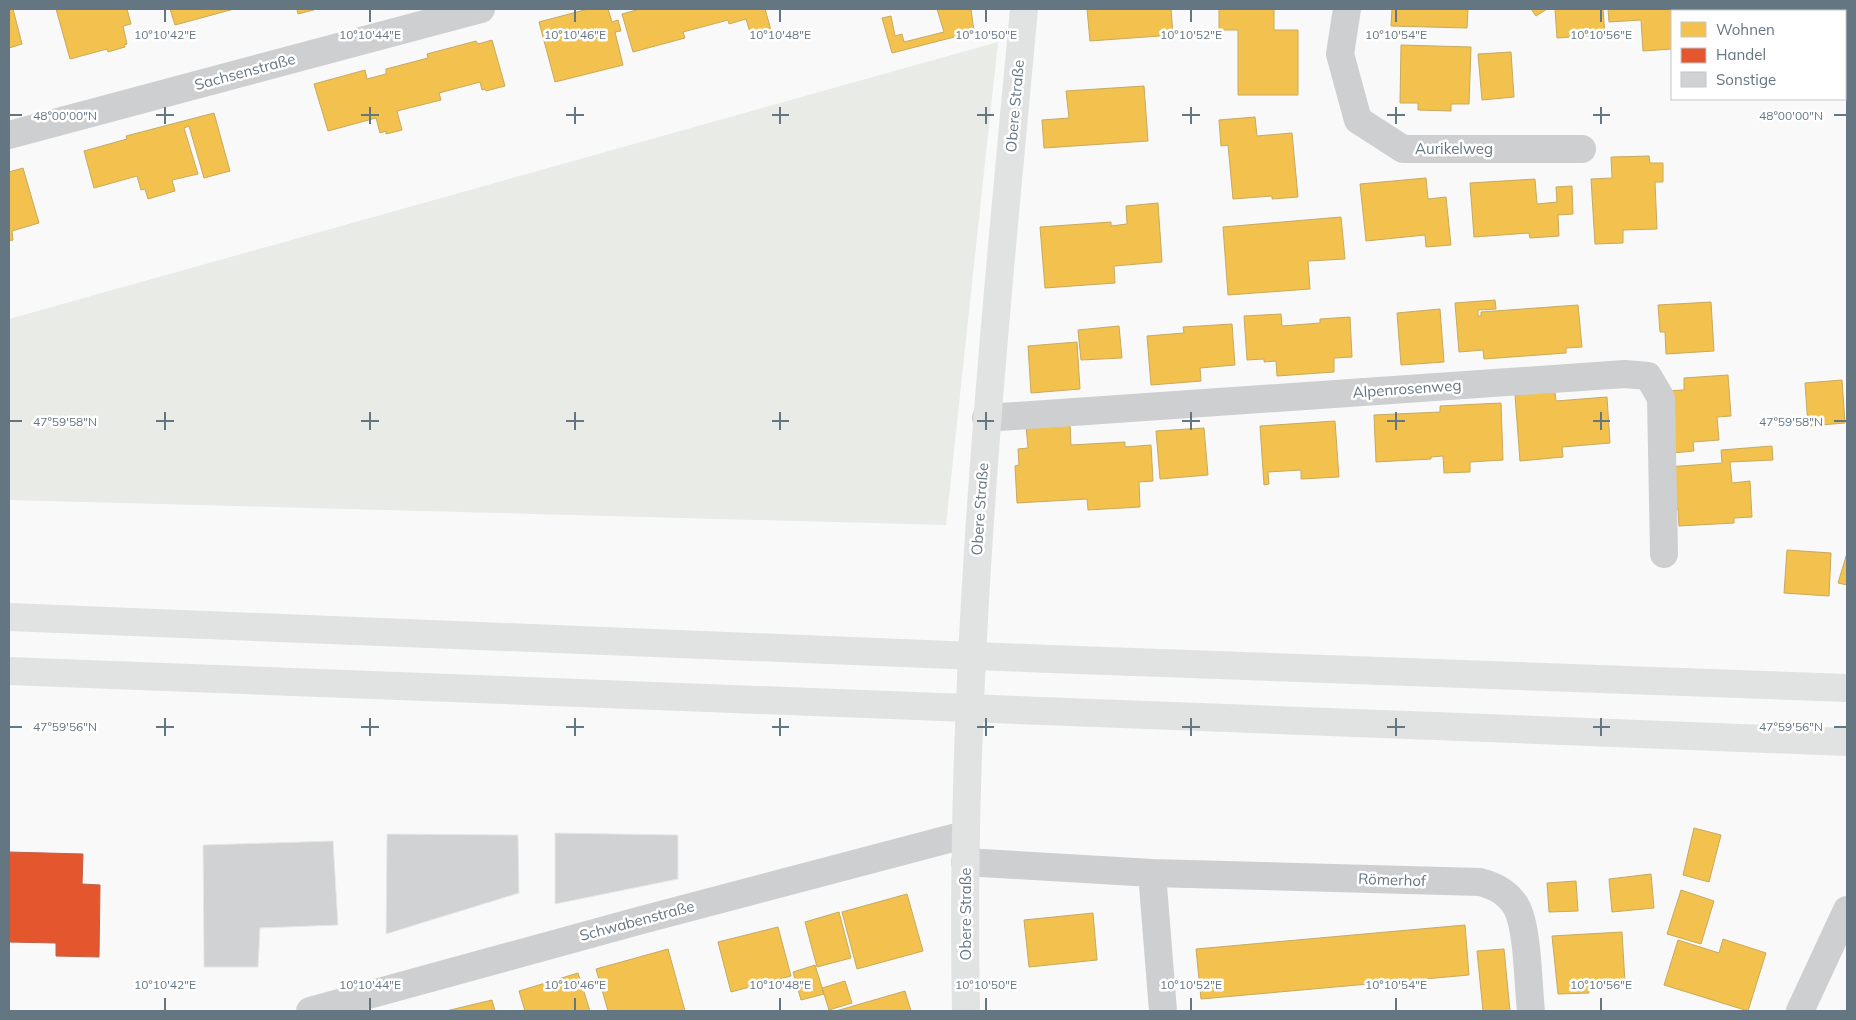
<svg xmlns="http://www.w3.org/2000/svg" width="1856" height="1020" viewBox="0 0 1856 1020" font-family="Mulish,sans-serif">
	<rect width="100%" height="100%" fill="#f9f9f9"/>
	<path fill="#e8ebe6" d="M998,42L946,525L9,500V319Z"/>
	<path fill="#f2c14e" stroke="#c8aa5e" d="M9,9H13L22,44L9,48Z
		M56,9H127L131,24L123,26L127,44L124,45L125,47L108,52L107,49L70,59Z
		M170,9H234L175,25Z
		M297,9H317L298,14Z
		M588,9H608L612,22L618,20L621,31L615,32L623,65L555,82L539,22Z
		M640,9H765L771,30L751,36L746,19L729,24L728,20L683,32L685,38L633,52L622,14Z
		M937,9H971L974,32L892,53L882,18L891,16L895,36L902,34L904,42L944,32Z
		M1087,9H1171L1173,35L1090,41Z
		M1219,9H1274V30H1298V95H1238V30H1219Z
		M1392,9H1468L1467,28L1391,26Z
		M1531,9H1547L1536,16Z
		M1555,9H1603L1605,35L1557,38Z
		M1608,9H1696V11H1672V49L1643,51L1641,20L1609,22Z
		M1847,30V57L1845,53V32Z
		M492,40L505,86L486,91L485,89L482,90L480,82L439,93L441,100L397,111L402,130L386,134V131L380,133L376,118L328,131L314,84L365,70L367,79L386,74V69L428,58L427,54L476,41L478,44Z
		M1401,45L1471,47L1469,104H1451V111L1418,110V103H1400Z
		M1511,52L1514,97L1482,100L1478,54Z
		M1144,86L1148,141L1044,148L1042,120L1069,118L1066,91Z
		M214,113L230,171L204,178L189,126L184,128L198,174L172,180L175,191L148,199L145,189L141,190L137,176L94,188L84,151L127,139L126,136Z
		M1255,117L1257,136L1292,133L1298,197L1272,199V196L1233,199L1228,145L1221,146L1219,120Z
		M1649,156L1650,163H1663V182H1655L1657,229L1623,230V243L1595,244L1591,179L1612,178L1611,157Z
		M23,168L39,223L12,231L13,240L9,241V172Z
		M1426,178L1428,199L1446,197L1451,245L1426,247L1425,235L1366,241L1360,184Z
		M1535,179L1537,204L1557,202L1556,187L1572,186L1573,214L1558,215L1559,236L1530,238L1529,233L1474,237L1470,183Z
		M1158,203L1162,262L1114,266L1115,283L1045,288L1040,227L1111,222V226L1127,224L1126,206Z
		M1341,217L1345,259L1308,261L1310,289L1228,295L1223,227Z
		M1495,300L1496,309L1478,310V316H1481V312L1578,305L1582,347L1566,348V353L1484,359L1483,350L1459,352L1455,303Z
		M1711,302L1714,351L1666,354L1665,332H1660L1658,305Z
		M1440,309L1444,362L1401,365L1397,313Z
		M1281,314L1282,326L1320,323V319L1350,317L1352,357L1334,358V372L1277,376L1276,361L1264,362V359L1247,360L1244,316Z
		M1232,324L1235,365L1200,368L1201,381L1151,385L1147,336L1184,333L1183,327Z
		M1119,326L1122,358L1081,360L1078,330Z
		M1077,342L1080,389L1031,393L1028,346Z
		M1728,375L1731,416L1717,417L1719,440L1693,442L1694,451L1672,453L1661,391L1684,390V378Z
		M1842,380L1845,423L1808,426L1805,383Z
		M1555,392L1556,401L1607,397L1610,443L1562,447L1563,457L1520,461L1515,395Z
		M1501,403L1503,460L1470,462V472L1444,473L1443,456L1431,457V459L1376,462L1374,415L1440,412V406Z
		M1335,421L1339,477L1301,479V470L1268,472L1269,484L1264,485L1260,426Z
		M1070,423L1071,445L1125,442V447L1151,445L1153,481L1139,482L1140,507L1088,510L1087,499L1017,503L1015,466L1019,465L1018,449L1028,448L1026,426Z
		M1204,428L1208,475L1160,479L1156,431Z
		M1772,446L1773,460L1730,462L1732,483L1750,481L1752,517L1734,518V523L1679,526L1678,509L1670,510L1667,467L1722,463L1721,450Z
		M1787,550L1831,553L1829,596L1784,593Z
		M1847,553V585L1838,583Z
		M1694,828L1721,835L1709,882L1683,875Z
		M1651,874L1654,908L1612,912L1609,879Z
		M1576,881L1578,911L1549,912L1547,883Z
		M1681,890L1714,901L1701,944L1667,934Z
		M907,894L923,951L857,969L842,912Z
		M839,912L851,958L817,967L805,922Z
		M1093,913L1097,960L1029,967L1024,920Z
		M1465,925L1469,975L1201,999L1196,949Z
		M778,927L791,976L731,992L718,942Z
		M1622,932L1625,983L1589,986V993L1558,994L1552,936Z
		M1723,939L1766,953L1748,1011L1664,985L1678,940L1719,953Z
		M668,949L685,1011H608L596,969Z
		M1504,949L1510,1011H1483L1477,951Z
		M815,965L824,994L801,1000L793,972Z
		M578,973L590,1011H525L519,991Z
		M845,981L852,1003L829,1010L822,988Z
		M905,991L911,1011H836Z
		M492,1000L495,1011H446Z"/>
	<path fill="#e4572e" stroke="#be6048" d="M9,852L83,854L82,884L100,885L99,957L56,956V943L9,942Z"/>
	<path fill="#d0d2d3" stroke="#e8e8e8" d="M555,833L678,835V879L555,904Z
		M387,834L518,835L519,893L386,934Z
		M333,841L338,925L260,928L258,967H204L203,845Z"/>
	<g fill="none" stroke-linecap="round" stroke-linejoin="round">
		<path stroke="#cecfd0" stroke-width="28" d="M1347,9L1340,54L1358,120L1403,149H1582
			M9,135L481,9
			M986,418L1625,374L1648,376L1661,398L1664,554
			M965,862L1152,873L1163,1011
			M1152,873L1480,882C1496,886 1509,893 1517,908C1528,930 1528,985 1531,1011
			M310,1011L638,921L964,835
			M1800,1011L1847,910"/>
		<path stroke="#e1e2e2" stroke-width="28" d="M966,1011C959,676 993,342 1024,9"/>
		<path stroke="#e1e2e2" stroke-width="28" d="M9,617C622,640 1234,669 1847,688
			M9,671L1847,742"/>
	</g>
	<path fill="none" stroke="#657683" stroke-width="2" d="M165,10V22M370,10V22M575,10V22M780,10V22M986,10V22M1191,10V22M1396,10V22M1601,10V22M165,107V124M370,107V124M575,107V124M780,107V124M986,107V124M1191,107V124M1396,107V124M1601,107V124M10,115H22M156,115H174M361,115H379M566,115H584M772,115H789M977,115H994M1182,115H1200M1387,115H1405M1593,115H1610M1834,115H1846M165,412V430M370,412V430M575,412V430M780,412V430M986,412V430M1191,412V430M1396,412V430M1601,412V430M10,421H22M156,421H174M361,421H379M566,421H584M772,421H789M977,421H994M1182,421H1200M1387,421H1405M1593,421H1610M1834,421H1846M165,718V736M370,718V736M575,718V736M780,718V736M986,718V736M1191,718V736M1396,718V736M1601,718V736M10,727H22M156,727H174M361,727H379M566,727H584M772,727H789M977,727H994M1182,727H1200M1387,727H1405M1593,727H1610M1834,727H1846M165,998V1010M370,998V1010M575,998V1010M780,998V1010M986,998V1010M1191,998V1010M1396,998V1010M1601,998V1010"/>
	<g text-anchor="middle" stroke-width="5" stroke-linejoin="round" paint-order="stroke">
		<g font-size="15" fill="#657683" stroke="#fff">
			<text transform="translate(245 72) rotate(-15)" y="5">Sachsenstraße</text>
			<text transform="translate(1015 106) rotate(-85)" y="5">Obere Straße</text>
			<text x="1454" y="154">Aurikelweg</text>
			<text transform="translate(1407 389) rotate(-4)" y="5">Alpenrosenweg</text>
			<text transform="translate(980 509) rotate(-86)" y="5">Obere Straße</text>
			<text transform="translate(1392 880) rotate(2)" y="5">Römerhof</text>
			<text transform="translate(966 914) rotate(-90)" y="5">Obere Straße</text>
			<text transform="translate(637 921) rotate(-15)" y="5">Schwabenstraße</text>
		</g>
	</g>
	<g font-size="12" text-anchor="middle" fill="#657683" stroke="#fff" stroke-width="5" stroke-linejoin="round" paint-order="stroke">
		<text x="165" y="39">10°10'42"E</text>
		<text x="370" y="39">10°10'44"E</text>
		<text x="575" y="39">10°10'46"E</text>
		<text x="780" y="39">10°10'48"E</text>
		<text x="986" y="39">10°10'50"E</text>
		<text x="1191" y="39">10°10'52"E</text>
		<text x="1396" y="39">10°10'54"E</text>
		<text x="1601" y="39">10°10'56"E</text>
		<text x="65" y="120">48°00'00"N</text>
		<text x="1791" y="120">48°00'00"N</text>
		<text x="65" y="426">47°59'58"N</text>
		<text x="1791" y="426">47°59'58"N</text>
		<text x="65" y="731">47°59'56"N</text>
		<text x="1791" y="731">47°59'56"N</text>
		<text x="165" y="989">10°10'42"E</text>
		<text x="370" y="989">10°10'44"E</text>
		<text x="575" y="989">10°10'46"E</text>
		<text x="780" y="989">10°10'48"E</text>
		<text x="986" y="989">10°10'50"E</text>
		<text x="1191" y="989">10°10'52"E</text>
		<text x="1396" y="989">10°10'54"E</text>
		<text x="1601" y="989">10°10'56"E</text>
	</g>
	<rect width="1856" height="1020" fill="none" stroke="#657683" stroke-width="20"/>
	<rect x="1671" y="10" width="175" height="90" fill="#ffffff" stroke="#c1c8cd"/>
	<rect x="1681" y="22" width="25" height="15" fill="#f2c14e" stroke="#c1c8cd"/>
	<text x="1716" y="35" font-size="15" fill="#657683">Wohnen</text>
	<rect x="1681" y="48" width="25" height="15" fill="#e4572e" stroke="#c1c8cd"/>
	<text x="1716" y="60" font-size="15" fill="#657683">Handel</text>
	<rect x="1681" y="72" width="25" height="15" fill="#d0d2d3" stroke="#c1c8cd"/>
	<text x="1716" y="85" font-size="15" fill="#657683">Sonstige</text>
</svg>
